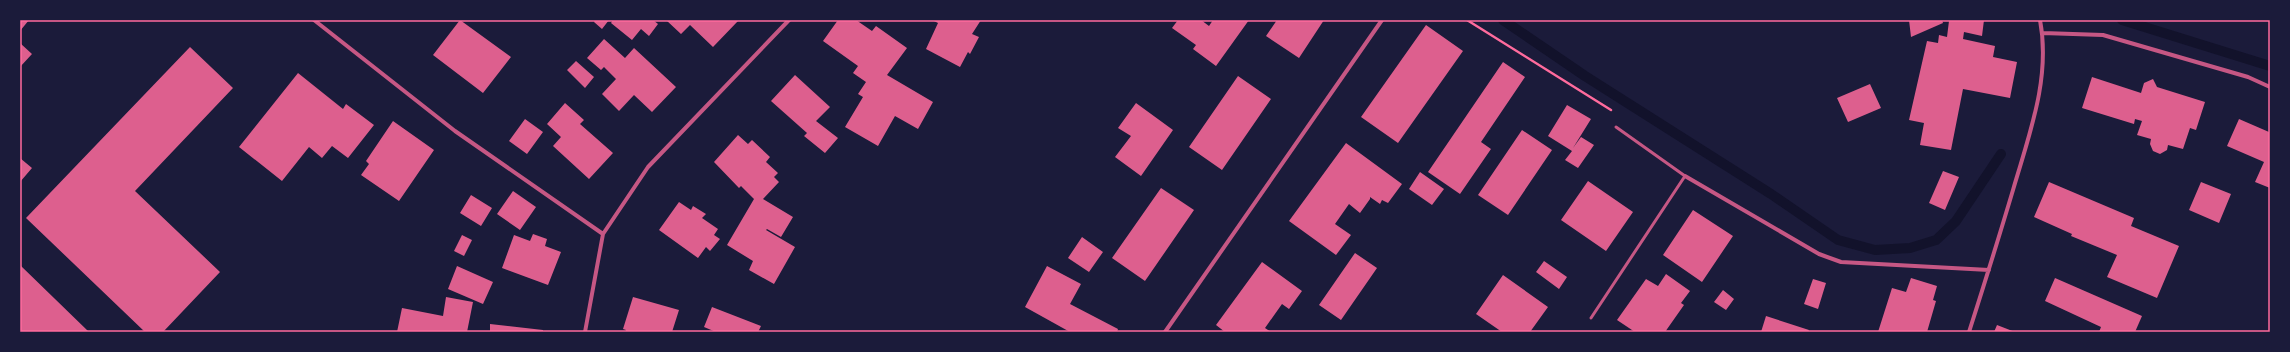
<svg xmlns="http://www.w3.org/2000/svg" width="2290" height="352" viewBox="0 0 2290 352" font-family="'Alegreya Sans',sans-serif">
	<rect width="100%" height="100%" fill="#1b1b3a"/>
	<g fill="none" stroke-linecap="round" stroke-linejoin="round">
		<path stroke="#12122b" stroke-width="10" d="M1503,20L1585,76L1771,194L1838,240L1875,250L1910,248L1936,240L1956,221L2001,154
			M2122,20L2270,66"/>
	</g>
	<path fill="#dd5f8e" d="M20,20H29L20,31Z
		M460,20L511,57L483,93L433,55Z
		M595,20H609L602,29L594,22Z
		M613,20H653L658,24L649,36L641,29L632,40L611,23Z
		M666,20H736L738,21L713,47L690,25L681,34Z
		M838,20H856L872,31L876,26L907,48L887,75L933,102L918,129L895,116L878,146L845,127L863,97L858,94L866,82L853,73L858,66L823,41Z
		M932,20H981L972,34L979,37L970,54L968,52L960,67L926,49L938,23Z
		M1178,20H1201L1209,26L1213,20H1249L1216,66L1193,49L1196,45L1172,28Z
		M1277,20H1324L1299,58L1266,36Z
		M1909,20H1942L1943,23L1911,37Z
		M1952,20H1984L1982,36L1964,32L1963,39L1995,46L1993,57L2017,62L2010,98L1963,89L1951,150L1920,145L1924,123L1909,120L1927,41L1938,43L1939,35L1947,37L1949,21Z
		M1426,25L1463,51L1398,143L1361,117Z
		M604,39L625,58L634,48L676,87L652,112L634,95L619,111L602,94L616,79L604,67L601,70L587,58Z
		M20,43L32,54L20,67Z
		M190,47L233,88L135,191L220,272L163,332H145L26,218Z
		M576,61L594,77L585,88L567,70Z
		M1503,62L1525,77L1481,142L1491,149L1460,194L1428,172Z
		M298,73L343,109L346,104L374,125L348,158L332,146L322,158L309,147L282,181L239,147Z
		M795,75L830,107L816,121L838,138L825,153L804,136L807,133L771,101Z
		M1238,76L1271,99L1222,170L1189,147Z
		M2092,77L2141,93L2144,83L2153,79L2157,87L2205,102L2196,130L2190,128L2183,149L2168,145L2167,150L2160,154L2153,151L2150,144L2151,139L2137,135L2142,121L2135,119L2134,124L2082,108Z
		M1870,84L1881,108L1848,122L1837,98Z
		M565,103L584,120L580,124L613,153L589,179L553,146L561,137L547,124Z
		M1136,103L1173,130L1141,176L1115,157L1131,136L1118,128Z
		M1567,105L1591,119L1573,148L1581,137L1594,145L1578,168L1565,160L1572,151L1548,136Z
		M525,119L543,132L527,154L509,141Z
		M2239,119L2269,132L2270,188L2255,182L2264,162L2227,146Z
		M393,121L434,150L399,201L361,175L369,164L366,161Z
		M1522,130L1552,150L1508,215L1478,195Z
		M738,135L748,144L752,140L770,157L766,162L778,173L774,177L779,182L763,199L793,217L781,237L767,229L766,230L795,247L774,284L749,270L753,261L727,245L754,199L741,186L739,188L714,162Z
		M1346,143L1402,184L1388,203L1382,200L1380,204L1370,197V199L1360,213L1349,204L1335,224L1351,235L1336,255L1289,221Z
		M20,158L32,168L20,182Z
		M1943,171L1959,177L1945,210L1929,203Z
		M1420,172L1444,189L1432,205L1409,189Z
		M1588,181L1633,212L1606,251L1561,220Z
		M2049,182L2134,218L2131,226L2179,246L2157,298L2107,277L2117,255L2071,236L2072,234L2034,217Z
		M2201,182L2231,194L2219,223L2189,210Z
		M1161,188L1194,210L1145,281L1112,258Z
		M513,191L536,207L520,230L497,214Z
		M471,195L492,208L481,226L460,213Z
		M679,202L691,210L693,206L706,214L702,218L718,229L714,235L720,239L710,251L706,247L698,258L659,230Z
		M1693,210L1733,236L1702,282L1663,255Z
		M533,234L547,239L545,246L561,252L548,285L502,268L514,235L530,241Z
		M462,235L472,240L464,256L454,251Z
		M1082,237L1103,252L1089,272L1068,258Z
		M1355,253L1377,268L1341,320L1319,305Z
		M1544,261L1567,277L1559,289L1536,272Z
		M1262,262L1302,291L1289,309L1282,304L1265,328L1271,332H1225L1216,325Z
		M20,265L89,332H20Z
		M457,266L493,282L483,304L448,289Z
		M1047,266L1081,284L1070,304L1118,329L1117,332H1070L1025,307Z
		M1666,274L1690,291L1681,303L1684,305L1665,332H1635L1617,320L1646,279L1658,286Z
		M1503,275L1548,307L1530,332H1502L1476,314Z
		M1911,278L1937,286L1933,300L1936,301L1927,332H1878L1892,288L1906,292Z
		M2055,278L2142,316L2135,332H2099L2101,327L2045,301Z
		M1813,279L1826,283L1818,309L1804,304Z
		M1723,290L1734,299L1726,310L1714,302Z
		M446,297L473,302L467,332H397L402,308L443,316Z
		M633,297L679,310L672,332H625L626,330L623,329Z
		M712,307L761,326L758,332H716L704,327Z
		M1766,316L1809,330L1808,332H1761Z
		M490,324L543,330V332H490Z
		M1997,325L2015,332H1994Z"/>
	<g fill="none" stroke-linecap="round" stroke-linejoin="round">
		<path stroke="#ff6b9d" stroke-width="2.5" d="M1467,20L1611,110"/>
		<path stroke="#c65784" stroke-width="3" d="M1591,318L1685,176L1616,127"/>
		<path stroke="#c65784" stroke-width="4" d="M314,20L455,131L603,234
			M2043,33L2103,35L2248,77L2270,87
			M1685,176L1819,254L1841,262L1989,270
			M585,332L603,234L648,167L789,20
			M1165,332L1382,20
			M1969,332C1984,285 1999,237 2013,190C2029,135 2051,78 2040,20"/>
	</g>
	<rect width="2290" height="352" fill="none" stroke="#1b1b3a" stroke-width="42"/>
	<rect x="21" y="21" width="2248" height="310" fill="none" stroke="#ff6b9d" stroke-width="1.5"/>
</svg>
